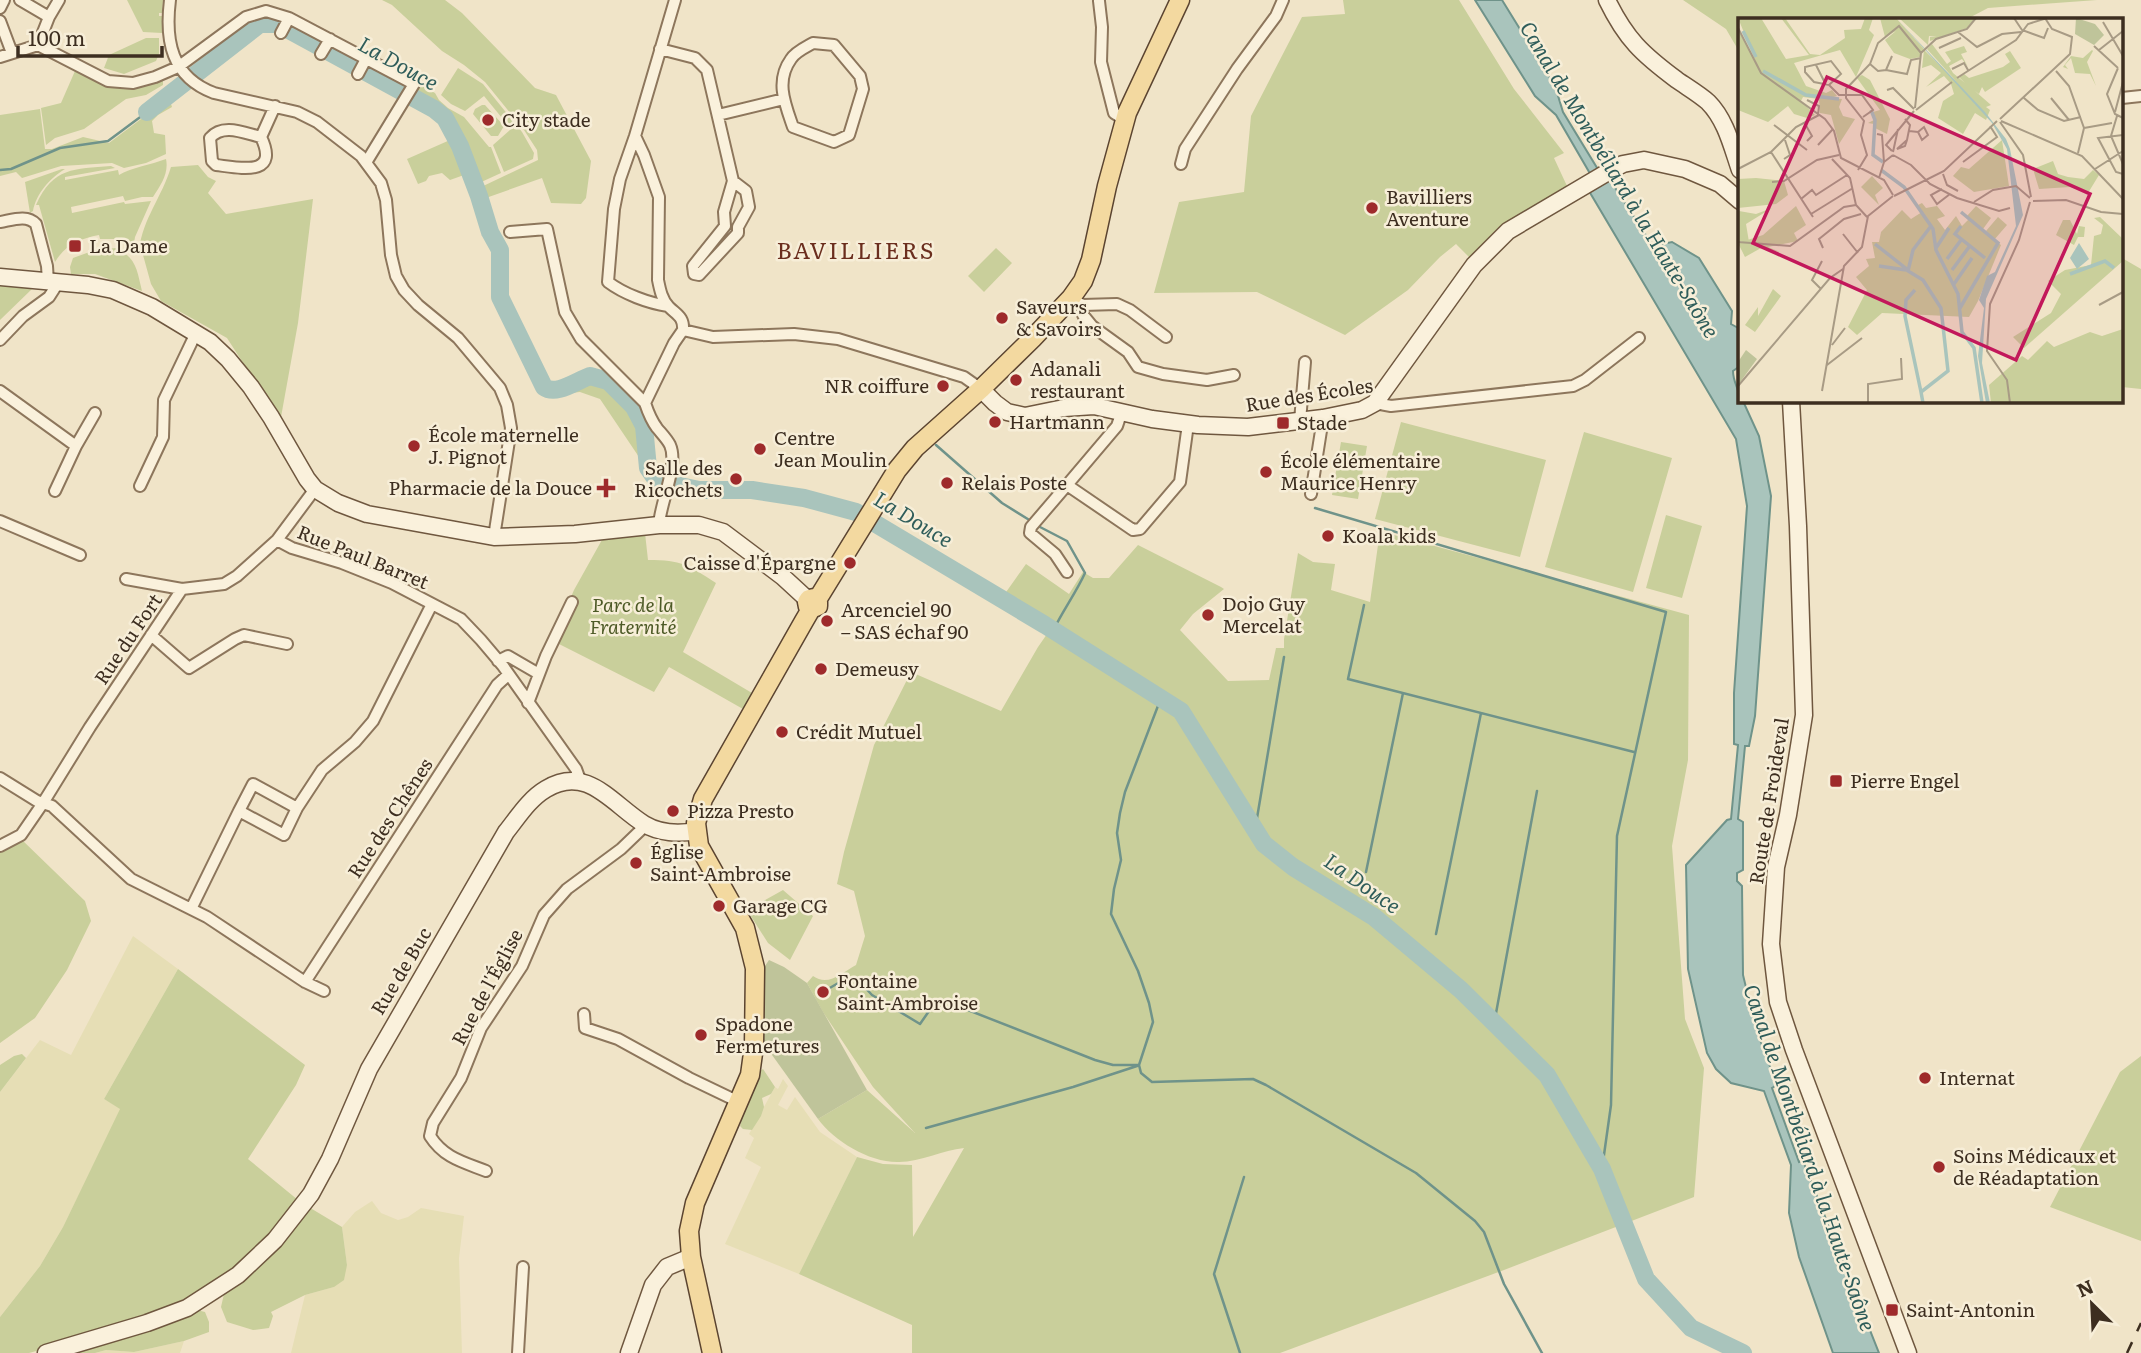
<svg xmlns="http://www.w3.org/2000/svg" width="2141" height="1353" viewBox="0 0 2141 1353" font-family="Literata,serif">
	<rect width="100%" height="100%" fill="#f0e4c8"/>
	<path fill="#e6deb5" d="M133,936L178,969L104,1099L121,1109L63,1227L40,1266L0,1317V1092L40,1040L71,1055Z
		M783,1079L788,1086L778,1105L787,1110L795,1097L820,1132L857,1157L799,1274L725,1244L761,1167L745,1158L754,1138L749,1134L775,1087L778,1089Z
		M372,1201L381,1213L398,1220L408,1217L421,1208L464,1216L459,1258L462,1353H291L305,1295L334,1287L347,1265L342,1227L355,1212Z
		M184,1341L180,1353H95L106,1350L134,1352Z"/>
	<path fill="#c9cf9b" d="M127,0H163L162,13H159V16H162V33L143,32Z
		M382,0H445L462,13L535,88L556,95L591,161L586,198L581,204L551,203L542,178L483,199L479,188L538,160L537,150L524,130L485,82L464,65L442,51L392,5Z
		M1343,0H1459L1514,89L1564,153L1554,158L1567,186C1529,209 1501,225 1471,259L1456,244L1440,257L1408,290L1345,335L1257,292L1154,293L1179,202L1244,192L1251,116L1302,17L1345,14Z
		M1683,0H2097L1988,8L1967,19H1740V53L1726,29Z
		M146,38H159V54L156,61L124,74L104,68L109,55Z
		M458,68L483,84L522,132L534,153L533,159L504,172L493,145L511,129L484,96L465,111L451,104L441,95Z
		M75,71C108,86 128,93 163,80V85L146,95L126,99L84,129L55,138L46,145L41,108L61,103Z
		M422,86L435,93L439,100L448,108L464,117L489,147H491L501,173L477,184C468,163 461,136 447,118C439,108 425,103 414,97L419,88Z
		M169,98L172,107L158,115L152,121L154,133L165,135L166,154L146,163L124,168L112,163L61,166L22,178L16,172L0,176V115L40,109L45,149H52L83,137L109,143Z
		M482,105H485L504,126L498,136H491L473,114L475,109Z
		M450,140L464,175L450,180L442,173L429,176L426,181L418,184L407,159Z
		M166,159C169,173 161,185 153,197H142L125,201L123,196L71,207L72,213L124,202L125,204L151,201L135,237L134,243L119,239H100L99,235C79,239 66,244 55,262L39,205H36C53,167 74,169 111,166L115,168L65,177V180L118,170L119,175C130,168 153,164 166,159Z
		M198,165L208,177L216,181L208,193L226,214L313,199L298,323L281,417L265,397L227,338L161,301L151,284L143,255L139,250C143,218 162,197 171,167Z
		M62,169H65C50,178 36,194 33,211L30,213L25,182Z
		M116,248C137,258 137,271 142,291L95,274H71L70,267L73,258L95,250Z
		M996,248L1012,263L984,292L968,276Z
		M2122,258L2141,269V389L2122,387Z
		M0,278L32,289L0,320Z
		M586,380C600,381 605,385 615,394C636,413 642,425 643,453L639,457L600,399L580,392L561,394Z
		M1401,422L1546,460L1520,557L1375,519Z
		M1584,432L1672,458L1633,592L1545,567Z
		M1341,442L1367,446L1358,499L1332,495Z
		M1666,515L1702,526L1682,598L1646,588Z
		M645,533L648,560C682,560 688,565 716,583L683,652L752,693L743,709L669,667L654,692L559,644L568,622L562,618L574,590L603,538Z
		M1394,535L1689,615L1688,760L1672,846L1685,1019L1704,1068L1694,1197L1504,1270L1280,1353H912V1325L799,1274L857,1157L883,1164L912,1165L913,1237L964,1148C943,1150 921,1162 899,1162C870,1163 834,1141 818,1119L867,1090L915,1133L873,1087L823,1012L807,983L813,976C828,987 842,973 856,965L865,936L854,891L837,884L844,852L874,745L911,672L1001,711L1038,647L1054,624L1004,595L1026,564L1069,594L1083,572L1093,578H1109L1138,545L1221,587L1224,589L1193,614L1180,630L1228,681L1269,680L1276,648H1284V639L1298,553L1313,562L1335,564L1331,590L1370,602L1378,545Z
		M21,839L85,901L91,921L67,970L35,1018L0,1043V848Z
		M783,890L813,916L790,960L768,943L747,910Z
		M178,969L305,1065L296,1085L248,1159L298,1200L248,1261L201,1291L160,1311L58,1345L29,1353H0V1317L40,1266L63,1227L120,1109L104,1099Z
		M22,1054L26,1058L0,1092V1065L14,1056Z
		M2141,1056V1241L2050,1207L2120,1072Z
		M763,1069L775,1087L771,1094L762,1098L764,1107L761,1116L752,1130L743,1129L740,1126L742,1118L760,1071Z
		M307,1206L342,1227L347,1265L344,1280L334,1287L305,1295L271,1312L273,1316L269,1328L253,1330L227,1322L221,1307L224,1294L238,1282Z
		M197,1310L205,1312L209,1322V1332L184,1341L134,1352L106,1350L95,1353H57Z"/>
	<path fill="#bfc49a" d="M769,960L784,967L807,983L867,1090L818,1119L762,1041L763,969Z"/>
	<path fill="#a9c4bc" stroke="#6f938a" stroke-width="2" d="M1475,0H1502L1555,86L1563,112L1599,171L1610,180L1653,246L1672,242L1699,258L1732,311L1731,324L1740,329V366L1733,371C1733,383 1740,390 1740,401H1743L1759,436L1771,496L1755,716L1749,746H1745L1738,819L1743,822V870L1737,873V881L1742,886L1743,975L1756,1029L1777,1085L1772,1088L1799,1162L1803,1161L1879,1353H1833L1799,1257L1789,1213L1791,1165L1764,1091L1731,1083L1716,1069L1707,1053L1688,969L1686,865L1727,820L1731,819L1738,745L1734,744V693L1747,506L1736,439L1589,191L1592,177L1556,115L1535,96Z"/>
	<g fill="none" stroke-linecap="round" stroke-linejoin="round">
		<path stroke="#6f938a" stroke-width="2.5" d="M0,170L11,169L60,148L108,141L147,112
			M936,445L1002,503L1031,521
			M1315,508L1666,612L1617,836L1611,1105L1602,1169
			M1040,527L1067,541L1085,573C1076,593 1063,610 1053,631
			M1364,605L1348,679L1634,752
			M1161,698L1125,792L1120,813L1117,833L1121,860L1114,889L1111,914L1138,971L1149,1003L1153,1022L1139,1065L1141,1073L1152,1082L1253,1079L1266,1085L1416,1173L1475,1221L1484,1232L1504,1284L1542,1353
			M1255,830L1284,657
			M1366,872L1403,693
			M1436,934L1481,713
			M828,989L840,982L858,980L872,995L920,1024L936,1001H945L1095,1060L1113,1065H1139
			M1494,1024L1537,791
			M926,1128L1073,1087L1137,1066
			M1240,1353L1214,1274L1244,1177"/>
		<path stroke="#a9c4bc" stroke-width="18" d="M147,112L260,24H278L434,109L445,118L460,146L479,196L490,232L500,250V297L544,387C556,396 576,381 590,376L608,381L634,407L644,426L648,468L657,481L699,490H752L804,498L856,512L1045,625L1181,711L1264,844L1293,867L1374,917L1461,990L1547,1075L1602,1169L1646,1279L1691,1328L1743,1353"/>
		<defs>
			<path id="street" d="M20,0L49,17
				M170,0C165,40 171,77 214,93L297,112L317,122L361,156L381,183L386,200L391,255L396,276L404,290L418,305L458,338L500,388L507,405L511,428L494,537
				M1099,1L1102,27L1101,62L1114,113L1125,120
				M0,8L4,0
				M0,21L12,53
				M281,33L289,18
				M813,43L834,45L860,76L863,89L849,135L834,142L793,127C785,104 775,81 791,59C795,52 806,47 813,43Z
				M38,45L108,81L133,83L155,77L178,67L246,17L266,11L289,18L414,84L367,161
				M660,49L695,58L707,70L733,181L724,212L725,226L693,266L694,274L699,275L738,233V227L749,207L746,191L733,181
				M321,54L330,39
				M0,57L38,45L49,17L59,0
				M358,74L366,59
				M2122,98L2141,96
				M718,115L784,99
				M635,136L644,155L659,197L658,280C660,290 662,300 669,307C677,315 684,317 683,330
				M261,137C280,177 241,168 216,165L212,161L210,138C223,123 244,133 261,137L275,106
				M1181,164L1185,149L1237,69L1276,16L1283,0
				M0,222C12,220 27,214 36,224L47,266L48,282
				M510,232L547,229L565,312L581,339L645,403
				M1079,303L1083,305L1117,304L1130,310L1166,337
				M1083,305V315L1092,326L1128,352L1138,367L1163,374L1207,380L1234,375
				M668,306C648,303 624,294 608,282L614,209L620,179L635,136L675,0
				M683,330L713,337L794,334L838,339L964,377L981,389
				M0,340L23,316L49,297L58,283
				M0,391L76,446L55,491
				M1375,403L1391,406L1573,386L1585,380L1639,338
				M1122,411L1117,426L1067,485L1133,530L1140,529L1180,482L1188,424
				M1300,421L1305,362
				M76,446L95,413
				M140,486L163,437L164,400L196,333
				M1311,494L1323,418
				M0,521L80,555
				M659,525C660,503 679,465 670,445C667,439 661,433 657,428C651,420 648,412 645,403L674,343L683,330
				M277,540L292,548L342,563L392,583L461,619L481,640L503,666L576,769L580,780
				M1067,572L1055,554L1030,533L1031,527L1067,485
				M126,579L182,589
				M151,635L189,668L235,639L244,635L287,644
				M498,661L508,656L539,674
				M528,703L546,656L572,602
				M0,778L37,801L52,806L131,879L207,917L305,982L324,991
				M239,811L253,784L297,808
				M0,846L21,835L43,803L90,727L182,589L224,584L237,576L277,540L315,489
				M191,909L239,811L284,835L297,808L322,770L355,742L373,721L432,604
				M305,982L497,685L508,675
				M584,1014L585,1028L618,1039L689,1078L739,1102
				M486,1171C463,1162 444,1158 430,1136L433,1123L461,1078L481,1028L522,966L544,915L567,889L621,849L646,825
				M518,1353L523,1267"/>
			<path id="secondary" d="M1607,0C1626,39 1642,54 1677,80C1687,87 1699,94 1708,102C1726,120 1732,147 1740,170
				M0,277L88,285L113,290L152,307L210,342L228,359L251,387L271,417L307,479L315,489L338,503L367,514L494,537L575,534L659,525H699L723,532L783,577L808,600
				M981,389L995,403L1007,412L1025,416L1064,408L1094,406L1152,419L1198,425L1248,427L1323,418L1362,410L1375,403L1474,265L1508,231L1613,169L1623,164L1644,160L1685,169L1720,184L1740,201
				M1791,401L1798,526L1804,715L1788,815L1776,867L1771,944L1778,1002L1794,1050L1908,1353
				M46,1353L147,1323L187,1308L238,1275L275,1240L311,1194L330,1159L369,1069L506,832C518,817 529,799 546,789C587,764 612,804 644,824C659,833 679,834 696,831
				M629,1353L653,1285L667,1267L691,1257"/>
			<path id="primary" d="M817,600L897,470L915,448L981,389L1033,338L1071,298L1083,281L1091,260L1107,186L1127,113L1180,0
				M712,1353L691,1257L689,1231L695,1203L750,1075L754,1046L755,968L745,928L699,846L696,823L703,799L804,621L811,609L818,606V602L814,598L809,599L807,602L808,607L811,609"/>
		</defs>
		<use href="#street" stroke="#8d765c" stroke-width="14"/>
		<use href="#secondary" stroke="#6f573f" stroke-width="19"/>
		<use href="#primary" stroke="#5b4430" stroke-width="21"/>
		<use href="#street" stroke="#faf1dc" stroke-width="10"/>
		<use href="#secondary" stroke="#faf1dc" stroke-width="16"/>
		<use href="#primary" stroke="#f3d9a0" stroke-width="18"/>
		<path stroke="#3d2e20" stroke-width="2.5" stroke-dasharray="12 12" stroke-linecap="butt" d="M2127,1353L2141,1323"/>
	</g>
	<g fill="#9e2a2b" stroke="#f7eed8" stroke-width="2.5">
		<circle cx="488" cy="120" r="7"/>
		<circle cx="1372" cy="208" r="7"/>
		<rect x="68" y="239" width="14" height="14" rx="3.5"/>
		<circle cx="1002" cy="318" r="7"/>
		<circle cx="1016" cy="380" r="7"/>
		<circle cx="943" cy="386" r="7"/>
		<circle cx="995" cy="422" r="7"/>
		<rect x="1276" y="416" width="14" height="14" rx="3.5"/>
		<circle cx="414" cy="446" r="7"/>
		<circle cx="760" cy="449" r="7"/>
		<circle cx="1266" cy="472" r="7"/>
		<circle cx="736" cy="479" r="7"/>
		<circle cx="947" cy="483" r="7"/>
		<path d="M602.5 477.5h7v7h7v7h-7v7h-7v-7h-7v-7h7z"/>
		<circle cx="1328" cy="536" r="7"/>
		<circle cx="850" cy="563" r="7"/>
		<circle cx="1208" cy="615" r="7"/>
		<circle cx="827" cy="621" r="7"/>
		<circle cx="821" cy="669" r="7"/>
		<circle cx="782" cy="732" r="7"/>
		<rect x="1829" y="774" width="14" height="14" rx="3.5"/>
		<circle cx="673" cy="811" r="7"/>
		<circle cx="636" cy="863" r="7"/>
		<circle cx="719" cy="906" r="7"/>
		<circle cx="823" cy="992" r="7"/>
		<circle cx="701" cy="1035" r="7"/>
		<circle cx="1925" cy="1078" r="7"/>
		<circle cx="1939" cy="1167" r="7"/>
		<rect x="1885" y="1303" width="14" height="14" rx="3.5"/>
	</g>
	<g text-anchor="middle" stroke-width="5" stroke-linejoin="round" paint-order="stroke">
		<g font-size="19" fill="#3d2e20" stroke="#f7eed8" text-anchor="start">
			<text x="502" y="127">City stade</text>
			<text x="1386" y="204">Bavilliers<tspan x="1386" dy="22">Aventure</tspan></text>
			<text x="89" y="253">La Dame</text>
			<text x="1016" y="314">Saveurs<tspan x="1016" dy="22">&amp; Savoirs</tspan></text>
			<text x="1030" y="376">Adanali<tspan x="1030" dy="22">restaurant</tspan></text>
			<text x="929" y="393" text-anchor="end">NR coiffure</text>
			<text x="1009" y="429">Hartmann</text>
			<text x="1297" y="430">Stade</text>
			<text x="428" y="442">École maternelle<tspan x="428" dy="22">J. Pignot</tspan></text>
			<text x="774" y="445">Centre<tspan x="774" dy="22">Jean Moulin</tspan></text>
			<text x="1280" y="468">École élémentaire<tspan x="1280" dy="22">Maurice Henry</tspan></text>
			<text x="722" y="475" text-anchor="end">Salle des<tspan x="722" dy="22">Ricochets</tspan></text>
			<text x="961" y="490">Relais Poste</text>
			<text x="592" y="495" text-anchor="end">Pharmacie de la Douce</text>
			<text x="1342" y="543">Koala kids</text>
			<text x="836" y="570" text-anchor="end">Caisse d'Épargne</text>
			<text x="1222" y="611">Dojo Guy<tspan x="1222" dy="22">Mercelat</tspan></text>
			<text x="841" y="617">Arcenciel 90<tspan x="841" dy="22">– SAS échaf 90</tspan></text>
			<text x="835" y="676">Demeusy</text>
			<text x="796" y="739">Crédit Mutuel</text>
			<text x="1850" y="788">Pierre Engel</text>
			<text x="687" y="818">Pizza Presto</text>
			<text x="650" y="859">Église<tspan x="650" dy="22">Saint-Ambroise</tspan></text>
			<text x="733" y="913">Garage CG</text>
			<text x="837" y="988">Fontaine<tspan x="837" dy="22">Saint-Ambroise</tspan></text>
			<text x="715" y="1031">Spadone<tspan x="715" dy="22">Fermetures</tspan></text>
			<text x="1939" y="1085">Internat</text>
			<text x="1953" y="1163">Soins Médicaux et<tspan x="1953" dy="22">de Réadaptation</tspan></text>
			<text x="1906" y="1317">Saint-Antonin</text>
		</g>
		<g font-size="19" fill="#3d2e20" stroke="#f7eed8">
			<text transform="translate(1309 395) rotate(-9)" y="7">Rue des Écoles</text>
			<text transform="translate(363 557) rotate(22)" y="7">Rue Paul Barret</text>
			<text transform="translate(128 639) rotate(-56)" y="7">Rue du Fort</text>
			<text transform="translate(1769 801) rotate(-81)" y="7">Route de Froideval</text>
			<text transform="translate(390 818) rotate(-57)" y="7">Rue des Chênes</text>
			<text transform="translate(401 971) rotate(-59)" y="7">Rue de Buc</text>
			<text transform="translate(487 987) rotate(-62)" y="7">Rue de l'Église</text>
		</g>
		<g font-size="19" font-style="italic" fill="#4d5a26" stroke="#f7eed8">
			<text x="633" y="612">Parc de la<tspan x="633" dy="22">Fraternité</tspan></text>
		</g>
		<g font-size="21" font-style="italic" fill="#2f5d5a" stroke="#f7eed8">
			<text transform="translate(398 64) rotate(29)" y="7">La Douce</text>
			<text transform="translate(1619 180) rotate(59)" y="7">Canal de Montbéliard à la Haute-Saône</text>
			<text transform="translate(913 520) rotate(31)" y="7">La Douce</text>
			<text transform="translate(1362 884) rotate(35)" y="7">La Douce</text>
			<text transform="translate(1809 1158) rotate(71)" y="7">Canal de Montbéliard à la Haute-Saône</text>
		</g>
		<g font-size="23" letter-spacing="2" fill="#6b2e1e" stroke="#f7eed8">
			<text x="856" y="259">BAVILLIERS</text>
		</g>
	</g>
	<g transform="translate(1738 18)">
		<rect width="385" height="385" fill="#f0e4c8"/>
		<path d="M0,0H23L48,41L71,37L43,0H47L72,36L82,37L107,20L106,12L123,11L127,0H135L131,12L136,17L118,59L102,32L56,45L68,68L88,75L94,72L99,78L92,80L104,81L101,89L105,98L117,101L101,126L93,97L82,95L81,81L65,79L63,83L77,97L69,100L56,96L50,88L30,104L0,92V12L18,44ZM142,0H158L186,31L182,39L172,41L156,35L147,22L158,13L147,19ZM161,0H237L229,10L192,23V19H199L191,18L190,27ZM194,26L209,46L213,43L207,34L226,28L229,34L223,36L230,49L224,41L211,48L215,55L227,65L221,59L226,56L231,60L265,49L272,44L267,36L272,33L283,50L247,74L244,69L241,76L237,73L253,87L248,89L252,92L248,102L237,95L225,116L200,100L205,83L216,76L213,66L206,58L188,69L203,55L193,47L184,50L186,32L218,63L189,31ZM354,32L355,33L349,44L358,68L352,56L337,55L333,40L327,47L330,51L325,49L333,38L345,40ZM124,57L132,62L152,101L149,116L137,110V102L136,106L130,105L138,101L135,94L142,92L119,60ZM264,122L271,168L236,174L215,158L223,149L231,151ZM315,143L320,156L330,159L346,161L355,152L361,157L350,175L332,169L301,171L295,151ZM134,158L145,170L137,177L141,187L123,169ZM18,160L46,163L50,177L38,186L0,190V161ZM184,185L188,190L199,188L207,198L199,201L207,212L218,198L224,208L231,201L252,218L248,213L260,199L269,207L256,222L263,227L240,283L231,299L144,295L119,317L110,309L129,272L118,259L131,248L128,241L137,240L134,224H141L143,214L164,192L173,201L184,194L180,187ZM58,188L68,207L56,215L60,223L30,229L42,234L23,230L7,239L0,225L25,217ZM238,188L253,200L245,211L229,198ZM34,190L8,206L11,224L0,223L1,193L18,196ZM362,199L385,221V243L286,330L275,319L313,295L323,276L310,263L327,252L353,247L356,218L363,216L365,207L356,200ZM325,202H332L339,216L341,208L347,209L346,219H340L336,227L318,217ZM35,271L43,278L17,314L7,307L20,289V298ZM385,311V385H253L251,367L284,338L290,342L309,323L316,329L352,314L364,318Z" fill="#c9cf9b"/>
		<path d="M338,0L357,6L366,17L356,27L337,16ZM8,332L19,341L0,367V344Z" fill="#bfc49a"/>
		<path d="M158,0L247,94L268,121L272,131L285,197L248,281L244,345L252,385H248L240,338L246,290L241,282L249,258L257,254L278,208L269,131L254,105ZM341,225L351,241L339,251L332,240Z" fill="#a9c4bc"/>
		<path fill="none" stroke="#a9c4bc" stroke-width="3.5" d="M5,13L18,39M25,53L68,77L101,81M133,92L137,102L135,137L145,144M143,152L166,169L195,211L198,232L220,276L224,314L236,330L244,385M223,208L217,216L247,240M137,226L170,252M198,230L211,210M209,241L223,222M141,248L168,252M214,252L231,229M332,256L367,243L376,250M216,266L234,240M177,272L168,282L167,298L183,374M222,290L260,225L223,194M185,385L183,374L210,353L203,290L185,262L170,253L175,232L193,208"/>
		<path fill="none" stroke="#a89b85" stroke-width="2" d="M276,0L284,12L306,20L310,10M365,4L385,38M0,10L23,55L87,101L96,113L103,140L146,162L155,177M220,14L239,29L264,16L283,14M356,28L380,50M201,30L223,20M361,32L385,13M93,43L103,56L91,67L76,64L67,54V49ZM132,46L140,53L148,52L154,38M78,47L88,67M380,50L369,76L377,96L385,100M214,51L226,45L230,52M148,52L169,56L173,42L183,40M318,53L331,68L346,110L340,135M219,60L278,22L290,6L309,0M91,67L101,77H124L135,92L125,99M149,72L155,70L176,91M286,80L300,92L326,103L343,99M313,80L331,102M69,82L81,88L80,97M177,90L183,35L198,21L229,11L238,0M178,92L214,64M377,94L385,64M379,98L373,118L385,146M167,101L172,107L169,122L159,131L167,128L169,122M262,101L332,36L334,19L314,11L307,0M263,103L344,138L385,181M66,104L74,118L69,123M262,104L285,137L293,179M36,107L69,132M346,110L374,105M171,113L180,114L186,109L190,117L184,122L180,114M139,116L144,117L146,144M385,117L360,120L378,154L385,156M80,127L95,111M154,133L148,127L176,93M33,134L75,199M155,134L160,111M155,137L173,147L192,166L219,180L261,193L272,190M46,141L52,137L47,122M94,141L112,160L118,187L129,199M225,144L259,119L252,108M0,151L33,134L58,109L81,97M357,151L385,133M120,152L129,137L123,117L126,103L108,80V71L132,46L140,25L161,8L183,35M205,156L209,167L220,173M141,160L146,144L155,137M34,164L46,163L79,142L101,137M204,171L193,177L199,186L212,176M156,178L206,153L259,103M63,181L74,172L78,177L109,157M295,183L328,182L363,194L385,196M236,184L255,172L278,168L292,180M73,196L115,170M105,216L120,235M0,224L52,228L106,189L118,187M85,230L81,221L106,201L123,196M83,271L74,262L84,243M361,287L385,274M94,327L107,310M89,347L124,320M0,368L92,260L105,251M84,373L106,248L124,229L130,198L155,178M130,384V366L164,361L163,340M103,385H153M272,385L269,362L249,333L252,286L281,222L292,184"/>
		<path fill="#c2185b" fill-opacity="0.15" stroke="#c2185b" stroke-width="3.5" d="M89,59L352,176L278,342L15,225Z"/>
		<rect width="385" height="385" fill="none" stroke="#3d2e20" stroke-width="3.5"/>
	</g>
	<g transform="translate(2092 1304) rotate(336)" stroke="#f7eed8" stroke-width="5" paint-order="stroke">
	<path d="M0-5L12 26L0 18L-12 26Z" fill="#3d2e20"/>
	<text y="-10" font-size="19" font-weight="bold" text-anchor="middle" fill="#3d2e20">N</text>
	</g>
	<path d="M18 46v10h144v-10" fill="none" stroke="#3d2e20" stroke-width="3.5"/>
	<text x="28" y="46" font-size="21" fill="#3d2e20" stroke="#f7eed8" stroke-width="5" paint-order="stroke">100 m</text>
</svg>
